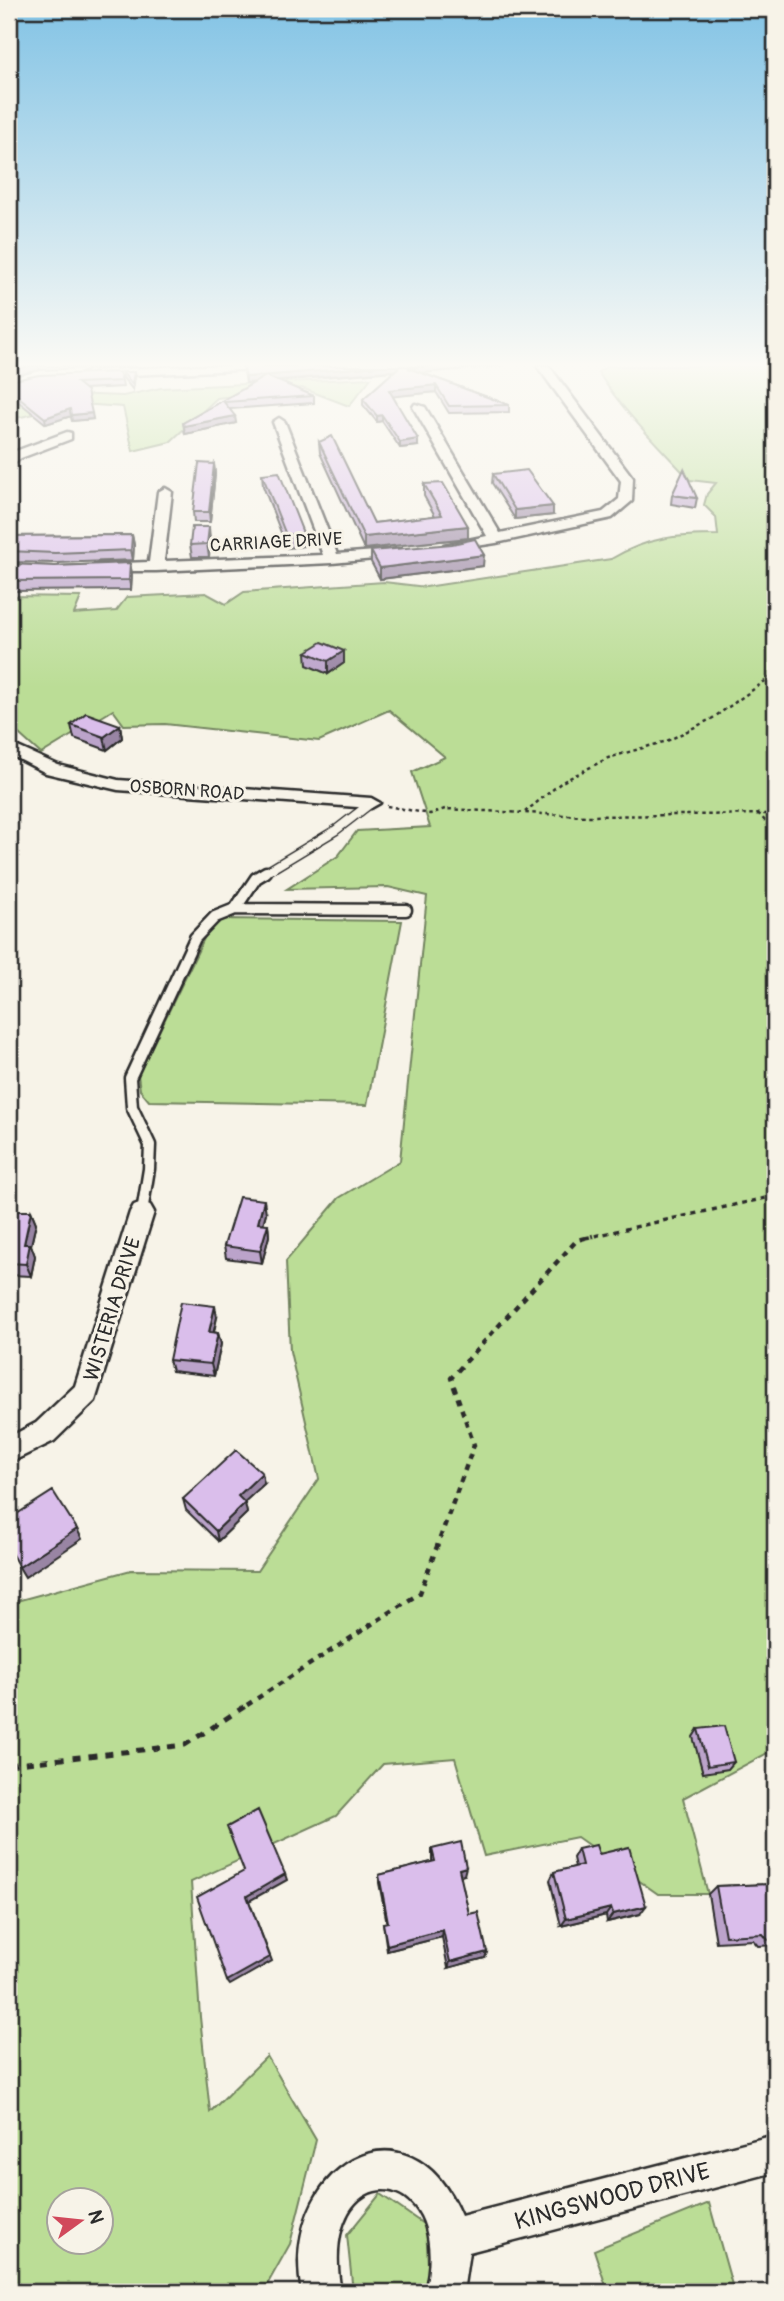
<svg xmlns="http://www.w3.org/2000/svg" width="784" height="2301" viewBox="0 0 784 2301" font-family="Pangolin,sans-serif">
	<rect width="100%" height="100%" fill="#f7f3e8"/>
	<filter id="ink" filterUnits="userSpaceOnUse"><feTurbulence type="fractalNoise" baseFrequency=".0143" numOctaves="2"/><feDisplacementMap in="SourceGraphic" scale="14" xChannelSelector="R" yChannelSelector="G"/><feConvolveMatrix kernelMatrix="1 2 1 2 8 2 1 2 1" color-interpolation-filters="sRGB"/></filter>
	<g filter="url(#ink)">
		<path fill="#bbdd96" stroke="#738460" stroke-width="2" fill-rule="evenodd" d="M608,366H775V1749L683,1798L708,1894H658L577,1837L484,1856L455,1758L383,1764L336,1816L191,1882L200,2017L210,2112L267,2056L316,2140L290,2244L263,2292H9V1603L131,1570L257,1571L319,1479L290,1351L286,1261L339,1198L400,1161L427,896L388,887L287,889L338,856L357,831L430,827L412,772L445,757L389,710L319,741L165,724L124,725L113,710L41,754L9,725V596L81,597L74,614L116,611L127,597L206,593L226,604L244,592L384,582L426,587L611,559C648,537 676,535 718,535L716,517L704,505L707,494L716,483L690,480C658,445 624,413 598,372ZM60,2200H102V2242H60Z
			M371,378L349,406L302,388L217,398L170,442L133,451L123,407L81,404L16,418L9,422V402L69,394L123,396L161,388Z
			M223,919L402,921L367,1105L149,1101L140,1090L138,1075L209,928Z
			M380,2194L426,2226L429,2284L423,2292H353L347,2235Z
			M709,2203L734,2292H608L594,2250Z"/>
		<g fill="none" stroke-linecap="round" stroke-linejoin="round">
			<defs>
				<path id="service-far1" d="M263,874L336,830L371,803"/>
				<path id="service" d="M266,872L256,878L235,909L406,910
					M142,1212L149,1169L150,1145L132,1107L130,1078L195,938L215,917L235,909"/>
				<path id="minor" d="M188,366H265L259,369L88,377L82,374L88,371Z
					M537,366H549L633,478L632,501L612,518L496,543L444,551V545L487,536L413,407L415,404L425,407L500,533L603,512L619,499L621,481Z
					M279,418L285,422L337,554L401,549L408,553L406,556L332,563L156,571H94L92,568L94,565L99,564L149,562L158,492L165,488L172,492L164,561L323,555L273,422Z
					M67,432L71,433V439L21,458L9,467V456L13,452Z
					M9,743L58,765L118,780L371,798L380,803L371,808L118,790L46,773L9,754Z
					M142,1202L150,1205L154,1212L95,1401L54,1441L9,1463V1437L36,1423L75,1386L130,1212L134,1205Z
					M775,2135V2172L469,2252L463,2292H425C457,2162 315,2150 341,2292H302C278,2170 408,2088 461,2216Z"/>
			</defs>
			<use href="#service-far1" stroke="#2b2b2b" stroke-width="11"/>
			<use href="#service" stroke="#2b2b2b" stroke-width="15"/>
			<use href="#minor" stroke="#2b2b2b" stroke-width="5"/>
			<path stroke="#2b2b2b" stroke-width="2.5" stroke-dasharray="3.5 3.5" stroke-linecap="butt" d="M387,806L430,814L445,809L585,816L775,814
				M525,812L562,782L608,758L667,741L713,718L775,674
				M758,813L775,832"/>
			<path stroke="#2b2b2b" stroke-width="3.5" stroke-dasharray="5 5" stroke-linecap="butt" d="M585,1238L775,1196"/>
			<path stroke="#2b2b2b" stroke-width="4.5" stroke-dasharray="6 6" stroke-linecap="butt" d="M247,1705L420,1593L474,1445L451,1378L577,1240L593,1236"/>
			<path stroke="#2b2b2b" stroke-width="5" stroke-dasharray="8 8" stroke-linecap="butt" d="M9,1765L185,1745L250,1703"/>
			<use href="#service-far1" stroke="#f7f3e8" stroke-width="8"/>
			<use href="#service" stroke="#f7f3e8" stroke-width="10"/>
			<use href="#minor" fill="#f7f3e8" fill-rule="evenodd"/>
		</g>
		<path fill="#bba3ca" stroke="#2b2b2b" stroke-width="2" d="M9,366H135L40,370L9,377Z
			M243,366H501L422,373L509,405V412L449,413L436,392L392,396L418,446L400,448L382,421L377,422L363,405V399L394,371L277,381L314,396V403L230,409L236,423L185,434L183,423L255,382L246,383Z
			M122,372H134L135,377L133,390L123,378Z
			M9,381H122L123,387L84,389L93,419L72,421L71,416L46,424L9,394Z
			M319,442L374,523L435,516L424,496V484L468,526V538L364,549L320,453Z
			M214,464L215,474L210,522H194L193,512Z
			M262,474L303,546L287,548L263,486Z
			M493,474L553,515L515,519L492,483Z
			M672,495L697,498L695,508L671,504Z
			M132,535L134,545L133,560L57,563L9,562V536Z
			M210,539L209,557H192L190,545Z
			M371,551L483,566L380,579L371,562Z
			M130,563L132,574L131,590L9,591V564L55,566Z
			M344,651V663L328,674L307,665L306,652Z
			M71,725H120L122,738L107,750L74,738Z
			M9,1211H31L36,1223L31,1245L35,1256L31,1276L9,1275Z
			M266,1213L263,1224H268L269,1236L262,1263L226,1258L224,1246Z
			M217,1317L214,1332L218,1333L221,1344L214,1376L172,1371L169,1360Z
			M264,1484L244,1502L247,1513L218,1541L186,1510L183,1499Z
			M698,1729L734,1762L728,1769L703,1773L693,1737Z
			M432,1849L464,1875L460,1876L469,1914L487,1952L485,1958L448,1968L442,1937L387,1951L383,1923H387L379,1883V1875L432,1862Z
			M578,1849L599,1854L640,1914L607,1922L606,1915L561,1926L550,1880L554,1872L575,1867L573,1858Z
			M775,1884V1945L758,1946L753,1940L716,1942L708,1894L716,1886Z"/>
		<path fill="#9985a4" stroke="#2b2b2b" stroke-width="2" d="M31,366H39L40,370L9,377V370Z
			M379,366H402V370L246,383V377Z
			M433,366H501L408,374V368Z
			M436,385V392L389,397V390Z
			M70,409L71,416L46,424L45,418Z
			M92,413L93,419L72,421L71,415Z
			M382,415V421L377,422V416Z
			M235,416L236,423L185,434L184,426Z
			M418,439V446L400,448V442Z
			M214,464L215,474L210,522L209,512Z
			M553,506V515L515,519V510Z
			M468,526V538L364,549V537Z
			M209,527L210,539L209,557L207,544Z
			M303,533V546L287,548L286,535Z
			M132,535L134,545L133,560L131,550Z
			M484,555L483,566L380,579V568Z
			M130,563L132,574L131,590L129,580Z
			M344,651V663L328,674V661Z
			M120,725L122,738L107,750L104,737Z
			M264,1200L266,1213L260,1235L258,1223Z
			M31,1211L36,1223L31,1245L35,1256L31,1276L26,1264L24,1244Z
			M268,1224L269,1236L262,1263L260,1251Z
			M215,1306L217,1317L211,1343L209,1332Z
			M218,1333L221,1344L214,1376L211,1364Z
			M262,1473L264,1484L240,1506L238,1496Z
			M245,1503L247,1513L218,1541L216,1531Z
			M77,1529L82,1539L25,1577L19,1567Z
			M466,1867L464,1875L457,1877L459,1869Z
			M285,1874L287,1880L249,1901L272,1961L230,1985L227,1981L247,1896Z
			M646,1906L640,1914L607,1922L613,1914Z
			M611,1908L606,1915L561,1926L566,1919Z
			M443,1930L442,1937L387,1951V1945Z
			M487,1952L485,1958L448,1968L450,1962Z"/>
		<path fill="#dabeeb" stroke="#2b2b2b" stroke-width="2" d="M9,366H31L9,370Z
			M243,366H379L246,377Z
			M400,366H433L408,368L509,405L449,406L436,385L389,390L418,439L400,442L382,415L377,416L363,399Z
			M119,372L122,381L77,383L87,391L92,413L71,415L70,409L45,418L9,389V381L39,375Z
			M122,372H134L132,384Z
			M266,376L314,396L224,402L235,416L184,426L183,423Z
			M332,436L374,523L442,515L424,484L443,483L468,526L364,537L319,442Z
			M199,463L214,464L209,512H193Z
			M684,469L697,498L672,495Z
			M527,470L553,506L515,510L493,474Z
			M279,472L290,500L303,533L286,535L262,474Z
			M192,527H209L207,544L190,545Z
			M132,535L131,550L55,553L9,551V536Z
			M475,539L484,555L380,568L371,551L452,544Z
			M130,563L129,580L9,581V564L55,566Z
			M322,642L344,651L328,661L306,652Z
			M86,713L120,725L104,737L71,725Z
			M239,1197L264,1200L258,1223L268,1224L260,1251L224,1246Z
			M9,1211H31L24,1244H30L26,1264L9,1263Z
			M181,1302L215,1306L209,1332L218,1333L211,1364L169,1360Z
			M236,1450L262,1473L238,1496L245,1503L216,1531L183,1499Z
			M53,1491L77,1529L19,1567L9,1549V1519Z
			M724,1726L734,1762L708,1766L698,1729Z
			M258,1810L285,1874L247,1896L270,1957L227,1981L197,1897L244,1871L227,1827Z
			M461,1842L466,1867L459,1869L469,1914L478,1912L487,1952L450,1962L443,1930L387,1945L383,1923L388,1922L379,1875L435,1861L432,1849Z
			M596,1845L599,1854L629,1847L646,1906L613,1914L611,1908L566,1919L554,1872L582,1865L578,1849Z
			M775,1884V1939L768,1940L763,1934L725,1936L716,1886Z"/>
	</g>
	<linearGradient id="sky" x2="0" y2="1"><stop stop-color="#82c3e5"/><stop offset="0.53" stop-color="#fbfaf5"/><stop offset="1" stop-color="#fbfaf5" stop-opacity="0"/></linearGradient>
	<rect width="784" height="688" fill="url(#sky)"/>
	<g text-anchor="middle" stroke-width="6" stroke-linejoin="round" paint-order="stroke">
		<g font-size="18" fill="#2b2b2b" stroke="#f7f3e8">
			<text transform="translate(276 542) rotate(-3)" y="6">CARRIAGE DRIVE</text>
			<text transform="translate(187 790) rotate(4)" y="6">OSBORN ROAD</text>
		</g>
		<g font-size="21" fill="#2b2b2b" stroke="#f7f3e8">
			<text transform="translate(112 1309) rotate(-73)" y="7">WISTERIA DRIVE</text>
		</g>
		<g font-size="24" fill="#2b2b2b" stroke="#f7f3e8">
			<text transform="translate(612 2196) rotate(-15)" y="8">KINGSWOOD DRIVE</text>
		</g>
	</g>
	<rect width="784" height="2301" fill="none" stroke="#f7f3e8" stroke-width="35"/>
	<rect x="18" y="18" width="749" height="2266" fill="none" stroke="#2b2b2b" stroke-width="2.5" filter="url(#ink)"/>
	<g transform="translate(80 2221) rotate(75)"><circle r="33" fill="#f7f3e8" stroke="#a5a39c" stroke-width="2"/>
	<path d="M0-5L12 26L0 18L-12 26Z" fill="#d1495b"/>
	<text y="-10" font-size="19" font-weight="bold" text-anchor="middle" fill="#2b2b2b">N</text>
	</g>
</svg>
